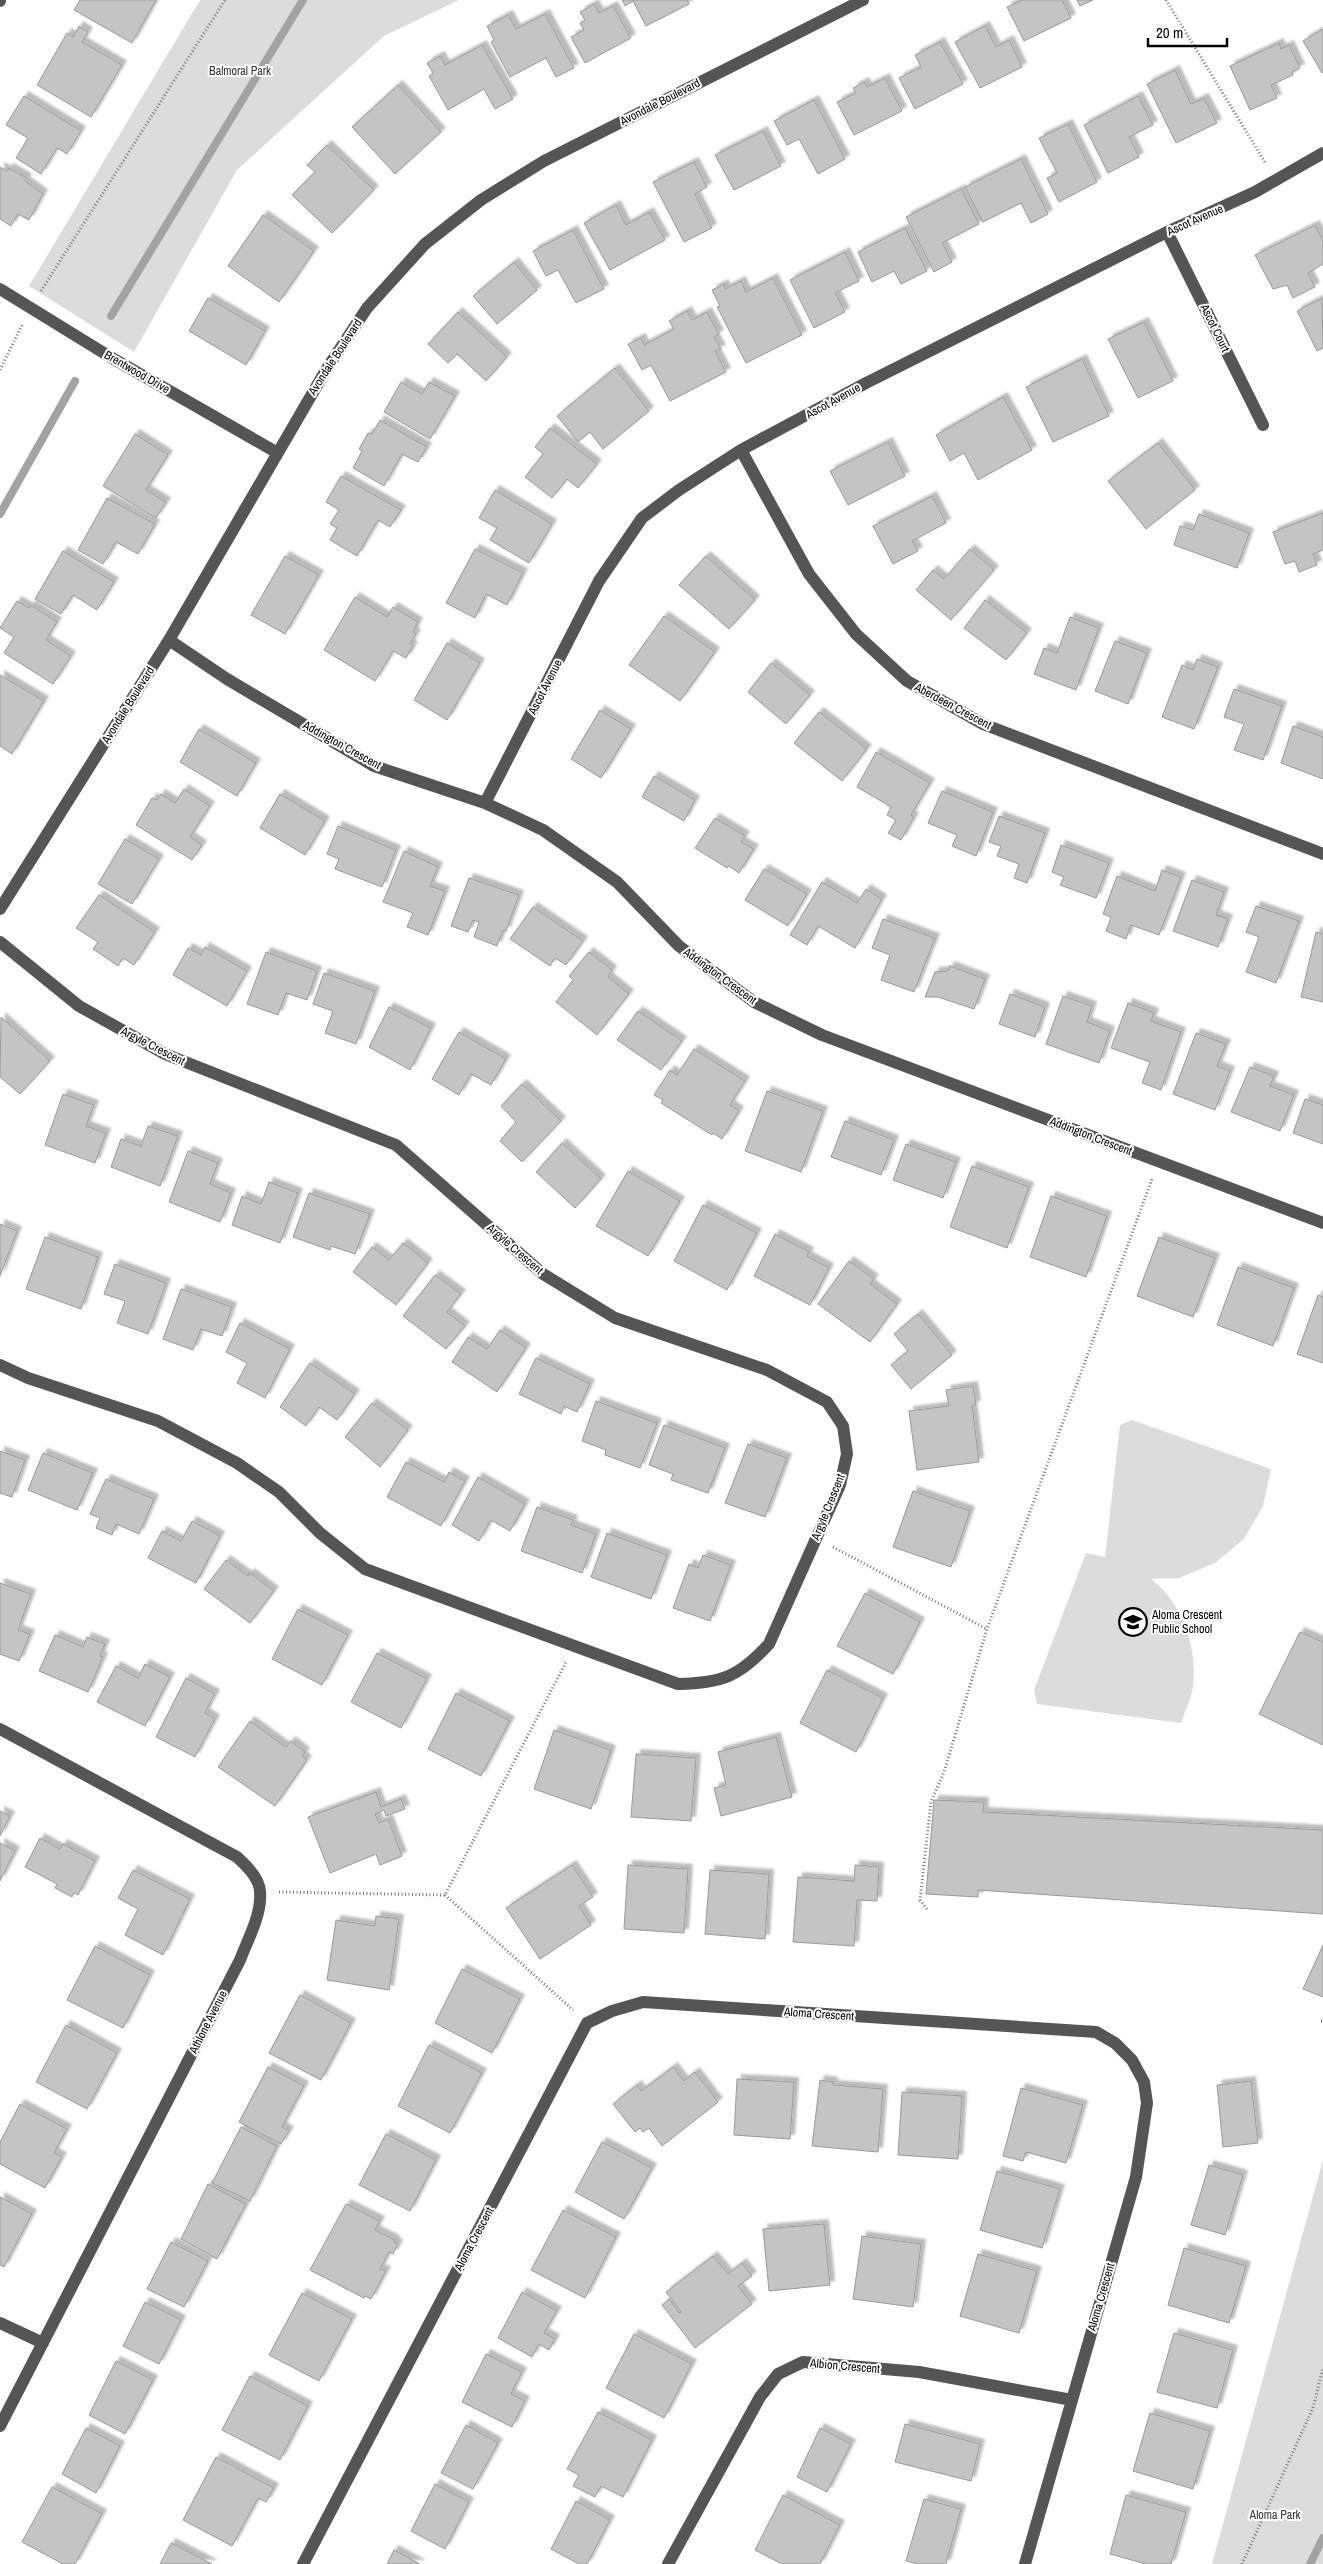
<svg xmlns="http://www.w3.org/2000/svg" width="1323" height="2564" viewBox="0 0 1323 2564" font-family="'Archivo Narrow',sans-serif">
	<defs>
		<filter id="shadow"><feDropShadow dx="4.5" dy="-4.5" stdDeviation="1" flood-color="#0004"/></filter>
	</defs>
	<rect width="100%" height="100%" fill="#fff"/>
	<path fill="#dcdcdc" d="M200,0H459L384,36L237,170L134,352L29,286Z
		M1132,1420L1271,1469L1263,1506L1244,1539L1215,1563L1179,1578L1151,1579C1182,1602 1198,1648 1193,1686C1192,1698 1185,1711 1181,1723L1037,1704L1034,1690L1086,1553L1105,1557L1120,1425Z
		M1323,2160V2564H1212Z"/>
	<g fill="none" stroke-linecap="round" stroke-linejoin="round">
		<path stroke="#a3a3a3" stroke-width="8" d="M111,316L303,0
			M0,514L75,381
			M1310,2564L1323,2538"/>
	</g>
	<path fill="#c4c4c4" stroke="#999" filter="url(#shadow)" d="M80,0H156L132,43L74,10Z
		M622,0H687L689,4L646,26L633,1L625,6Z
		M1022,0H1062L1071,18L1024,41L1007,7Z
		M1077,0H1093L1080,6Z
		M594,4L599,13L613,6L631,38L585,63L571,37L584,30L580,23L585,20L580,12Z
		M545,14L574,68L556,77L546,58L510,77L491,42L494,40L487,26L508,15L516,29Z
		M79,26L88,32L82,42L122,65L91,117L37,85L67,33L73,37Z
		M985,26L996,47L1009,40L1022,67L980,88L955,42Z
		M1323,29V72L1322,73L1303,41Z
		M940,42L963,84L915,109L899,78L921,67L915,55Z
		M1279,43L1281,49L1289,45L1300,68L1292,72L1293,75L1271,85L1277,98L1250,110L1230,66Z
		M482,45L513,99L495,109L484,89L448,110L429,76L433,73L427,63L440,56L445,65Z
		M1175,70L1191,104L1204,98L1217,123L1176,143L1147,84Z
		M885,78L902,111L854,135L837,102L856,93L853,88L864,82L867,87Z
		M398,85L441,132L395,174L352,127Z
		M24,96L81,131L67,154L57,148L41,174L16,158L28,138L6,125Z
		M1138,96L1153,125L1129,137L1139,157L1108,173L1084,125Z
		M814,100L845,159L818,174L799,139L787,145L774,121Z
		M1068,124L1097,182L1059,202L1047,178L1057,173L1039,138Z
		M763,131L781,166L734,190L715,155Z
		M327,145L374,190L332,233L292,195L315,172L307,165Z
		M1021,159L1048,214L1031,223L1021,203L983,222L965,187Z
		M694,162L707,187L695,194L712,228L684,242L653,182Z
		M0,167L7,171L9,168L27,178L25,181L43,194L29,220L18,214L11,226L0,219Z
		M961,189L979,224L942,243L952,262L934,272L906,217Z
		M616,205L626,225L649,212L665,240L610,270L584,223Z
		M263,215L314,251L279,302L228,266Z
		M1315,225L1323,241V264L1308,273L1315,287L1293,298L1287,285L1273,289L1255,255Z
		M905,228L927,271L901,284L894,271L872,282L858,252Z
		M573,230L604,289L576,303L558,270L546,276L533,251Z
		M845,252L859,281L835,293L845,312L814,328L790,280Z
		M514,262L537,290L497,324L473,296Z
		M773,278L802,335L746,363L717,307L720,306L712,290L724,284L725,289L741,281L746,292Z
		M208,298L265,331L246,365L189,331Z
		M1322,298L1323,348L1317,351L1297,311Z
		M687,311L692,320L707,312L719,334L714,337L721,349L715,351L726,372L670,401L651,365L642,370L628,344L641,338L644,345L674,329L669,321Z
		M458,312L507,357L486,381L457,354L448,363L428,344Z
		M1144,322L1173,381L1138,398L1108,339Z
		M1082,359L1109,416L1053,442L1026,387Z
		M615,368L649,411L603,449L590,432L578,442L557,416Z
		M401,382L422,394L429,382L455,396L430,439L384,412Z
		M1003,397L1032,450L978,480L964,453L950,461L936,435Z
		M380,420L427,447L418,462L402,454L384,486L353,468L362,451L359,449L368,433L372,434Z
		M550,428L597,464L578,488L567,479L552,498L525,477L543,454L535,447Z
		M135,434L168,455L146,490L166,502L156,518L103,486Z
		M888,442L905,476L848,505L830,471Z
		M1158,443L1195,490L1146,529L1108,481Z
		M341,476L401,510L390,527L378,520L357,556L330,540L337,528L330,524L339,510L326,502Z
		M495,490L552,524L529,563L490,540L497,528L479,518Z
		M932,496L946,523L912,541L918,551L893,564L873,526Z
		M107,498L155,524L138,554L116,542L103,564L78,550Z
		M1323,513V550L1313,554L1317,565L1299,572L1295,561L1285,564L1273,532Z
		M1199,514L1249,533L1237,568L1174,545L1180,526L1193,530Z
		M475,549L523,573L507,605L486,594L475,618L446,603Z
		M970,549L994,570L951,620L916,590L933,570L944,579Z
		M63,551L114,582L97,610L73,595L61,614L35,599Z
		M285,556L319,575L285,634L251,615Z
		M706,556L755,600L729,629L679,585Z
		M355,597L387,617L393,607L418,622L413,632L416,634L410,644L413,646L406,658L393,651L375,681L324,650Z
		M985,600L1027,633L1006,660L964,628Z
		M17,601L29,608L31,605L57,622L46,640L71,656L53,684L4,653L14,637L0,628Z
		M664,616L715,652L680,701L629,665Z
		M1070,617L1099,628L1076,690L1034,674L1044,648L1057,653Z
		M1115,641L1147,653L1128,704L1095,691Z
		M447,643L480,663L447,720L414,700Z
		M1197,659L1218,667L1194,729L1162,717L1182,665L1193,670Z
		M771,663L810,695L786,724L748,692Z
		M0,675L44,701L12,754L0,746Z
		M1234,689L1282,706L1263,760L1234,750L1244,724L1224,717Z
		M600,710L631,729L601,778L571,759Z
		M819,712L867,749L842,781L794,743Z
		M1293,726L1323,737V779L1281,763Z
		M199,729L256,763L237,796L180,762Z
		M876,752L930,783L911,815L914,817L901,840L888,833L896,820L887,815L891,807L857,787Z
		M654,776L695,800L684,821L642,797Z
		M184,789L210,806L190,837L202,845L192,860L136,825L152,798L157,800L161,794L175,803Z
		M942,791L993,812L976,856L952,846L957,835L928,823Z
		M280,794L325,821L305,855L260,828Z
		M999,816L1045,833L1027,883L1014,878L1019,864L997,856L1001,846L989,842Z
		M715,818L745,836L741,842L754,849L739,873L729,866L727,868L695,848Z
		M338,826L396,850L382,887L335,869L339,859L327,854Z
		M125,839L159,859L132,904L98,884Z
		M1061,845L1109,863L1096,898L1060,885L1064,877L1052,872Z
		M404,851L438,867L430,886L445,891L428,935L407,927L413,913L383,902Z
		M764,869L807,894L788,926L745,900Z
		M1162,870L1181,877L1159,935L1131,925L1126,939L1106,931L1111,917L1103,914L1117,876L1155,891Z
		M469,878L519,895L506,931L503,930L497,946L474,937L479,922L473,920L468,932L451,926Z
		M1192,880L1224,892L1216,915L1228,919L1218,947L1173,931Z
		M822,882L857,903L866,889L882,899L855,948L818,926L807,945L790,935Z
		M99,895L155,932L134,965L123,958L118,966L93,949L98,942L76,928Z
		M1256,906L1299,921L1276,983L1246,972L1259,937L1246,932Z
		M533,907L583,941L566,965L555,958L550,966L510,939Z
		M883,919L935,938L914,992L881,980L890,955L872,948Z
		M1316,932L1323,934V1002L1301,997Z
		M205,947L247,971L227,1006L173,975L188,948L201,955Z
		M266,952L317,971L307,1000L286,993L278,1015L247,1004Z
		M589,952L612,970L608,977L629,994L597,1035L556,1002L573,980L569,976Z
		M950,966L985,979L974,1009L938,997H925L935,972L948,971Z
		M324,973L375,991L356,1044L325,1033L333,1011L313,1004Z
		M1010,994L1045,1007L1035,1037L999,1024Z
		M1063,996L1092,1006L1087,1022L1110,1031L1099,1063L1046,1044Z
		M1128,1003L1154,1013L1151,1021L1181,1032L1161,1090L1142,1083L1150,1062L1111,1048Z
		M389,1007L431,1028L410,1070L369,1047Z
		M638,1011L682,1041L661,1070L617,1040Z
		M1,1017L50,1061L20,1094L0,1077Z
		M459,1032L506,1059L491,1085L471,1074L459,1095L432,1079Z
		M1196,1033L1226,1044L1217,1066L1230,1071L1215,1110L1173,1094Z
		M694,1049L745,1081L730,1105L739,1111L722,1139L713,1133L712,1135L661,1103L663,1100L654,1095L670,1070L677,1075Z
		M1250,1067L1274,1076L1270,1086L1294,1095L1280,1131L1231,1112Z
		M522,1084L561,1121L522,1162L500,1141L516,1122L501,1106Z
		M767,1091L823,1111L801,1172L745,1151Z
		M63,1094L94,1105L86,1126L106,1133L95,1163L45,1145Z
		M1305,1099L1323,1105V1144L1293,1133Z
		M845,1121L894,1140L881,1175L831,1157Z
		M148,1126L178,1136L160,1186L111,1167L121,1139L141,1146Z
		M562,1143L601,1179L575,1208L536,1172Z
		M906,1144L956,1162L943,1198L893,1180Z
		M188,1151L218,1163L210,1184L231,1193L220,1222L169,1202Z
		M972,1166L1029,1187L1007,1248L950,1227Z
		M628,1171L680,1201L648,1256L596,1226Z
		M269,1182L298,1193L280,1243L232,1225L242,1196L261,1204Z
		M309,1193L370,1214L355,1254L331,1246L330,1250L293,1237Z
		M1051,1196L1107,1216L1086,1277L1030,1257Z
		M703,1205L757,1233L727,1290L674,1261Z
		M0,1224L17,1231L0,1276Z
		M775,1234L809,1252L807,1256L829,1268L810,1305L754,1276Z
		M45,1237L98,1257L81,1309L26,1289Z
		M1159,1237L1215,1258L1193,1317L1137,1296Z
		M403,1243L428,1263L396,1305L353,1272L372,1247L389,1260Z
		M849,1261L874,1279L870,1284L897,1304L870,1342L818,1304Z
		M115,1264L166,1283L148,1334L117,1323L125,1301L104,1294Z
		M1238,1267L1294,1288L1273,1346L1217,1325Z
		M435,1275L461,1294L447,1312L465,1326L446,1349L403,1316Z
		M181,1289L232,1307L222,1336L201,1329L193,1350L163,1339Z
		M1318,1295L1323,1297V1363L1297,1354Z
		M918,1314L952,1355L911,1389L891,1365L908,1351L894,1334Z
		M240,1323L290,1349L265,1398L237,1383L247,1363L226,1352Z
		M500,1330L526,1348L497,1392L452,1362L468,1337L487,1349Z
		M536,1358L590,1384L577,1412L564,1406L561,1414L519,1394Z
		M310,1363L355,1394L337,1420L319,1407L306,1426L280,1407Z
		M973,1386L976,1405H972L979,1462L917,1470L909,1411L949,1406L946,1390Z
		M596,1401L657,1423L640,1468L605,1455L606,1450L582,1441Z
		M372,1403L408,1430L380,1467L345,1437Z
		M664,1425L725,1448L708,1493L671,1480L673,1474L649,1465Z
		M748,1444L787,1458L765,1517L725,1503Z
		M0,1451L25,1460L12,1497L0,1493Z
		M43,1453L93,1473L77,1510L28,1490Z
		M406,1462L444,1482L449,1472L465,1481L441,1526L387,1497Z
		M478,1477L525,1504L510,1531L491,1520L479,1541L452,1525Z
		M106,1479L154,1499L139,1534L116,1524L112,1535L96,1528L100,1518L90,1514Z
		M913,1491L970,1511L951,1567L893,1547Z
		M537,1507L573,1520L571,1525L596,1534L582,1573L521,1551Z
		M192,1521L220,1536L196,1583L148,1558L162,1531L181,1541Z
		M607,1533L667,1555L651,1599L591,1577Z
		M703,1555L731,1565L710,1621L673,1608L689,1564L698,1568Z
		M226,1560L248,1576L250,1573L274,1591L250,1623L204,1589Z
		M0,1583L31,1594L18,1630L30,1634L19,1661L0,1654Z
		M865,1593L920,1622L893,1674L837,1646Z
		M298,1609L348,1635L322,1685L272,1659Z
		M1300,1632L1323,1642V1745L1259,1714Z
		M55,1635L83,1647L87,1637L105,1644L100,1656L103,1657L88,1692L39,1671Z
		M377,1653L427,1679L401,1728L351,1702Z
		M145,1664L170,1677L145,1726L97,1702L116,1666L138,1678Z
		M827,1670L883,1698L856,1752L800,1723Z
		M186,1678L215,1694L205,1713L215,1719L195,1757L156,1737Z
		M456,1693L510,1721L481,1776L428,1749Z
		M250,1721L286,1747L291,1741L305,1752L302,1756L307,1760L275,1806L218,1767Z
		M554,1730L611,1750L591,1809L534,1789Z
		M776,1737L792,1797L721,1816L714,1788L726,1785L718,1752Z
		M636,1754L696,1758L691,1821L631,1817Z
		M376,1792L381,1807L401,1799L405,1809L386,1816L384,1810L375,1814L379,1823L388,1819L402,1856L380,1865L376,1854L330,1873L308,1817Z
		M934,1800L984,1802L983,1812L1323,1830V1914L978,1890V1897L926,1894Z
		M0,1811L10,1816L0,1836Z
		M40,1838L60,1849L63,1844L95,1861L78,1895L74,1893L72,1897L55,1888L57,1884L25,1867Z
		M0,1843L15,1851L0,1881Z
		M572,1865L593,1897L579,1906L591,1925L540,1959L506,1908Z
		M628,1865L688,1869L684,1933L624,1929Z
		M855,1865L879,1867L877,1901L857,1900L854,1946L793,1942L798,1877L854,1881Z
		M133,1870L190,1899L163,1955L125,1935L138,1909L118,1898Z
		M710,1870L769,1874L765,1939L705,1934Z
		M376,1916L399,1919L389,1990L327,1980L336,1920L375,1926Z
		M1323,1945V1997L1303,1989Z
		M95,1946L150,1975L123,2028L67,2000Z
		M462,1969L520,1999L492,2053L435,2023Z
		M300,1995L351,2023L321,2080L269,2053Z
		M66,2025L117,2053L87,2109L36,2082Z
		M429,2045L482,2073L450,2133L398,2106Z
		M268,2067L304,2086L282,2127L289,2131L281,2144L239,2122Z
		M673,2067L684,2081L695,2072L718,2102L662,2146L649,2128L643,2132L640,2128L635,2132L613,2104L637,2085L641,2091Z
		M737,2079L794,2082L790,2139L734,2135Z
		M820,2080L833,2082V2085L883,2089L878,2152L812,2146Z
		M1251,2081L1258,2143L1223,2147L1217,2085Z
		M1021,2088L1083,2105L1066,2163L1026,2152L1023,2161L1003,2156Z
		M902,2092L962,2096L958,2159L898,2155Z
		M20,2104L67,2129L54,2153L62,2157L45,2188L0,2164V2142Z
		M241,2127L277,2146L250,2201L212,2183Z
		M386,2134L436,2160L410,2211L359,2185Z
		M602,2142L652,2168L624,2219L575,2192Z
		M1209,2165L1243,2175L1225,2235L1191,2225Z
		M997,2171L1060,2189L1042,2248L980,2230Z
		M208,2184L246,2204L217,2259L181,2239Z
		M0,2197L32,2214L4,2267L0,2265Z
		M346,2204L380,2221L375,2230L395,2240L394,2242L398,2244L393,2254L389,2252L380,2269L386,2271L371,2299L365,2296L364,2298L310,2270Z
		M563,2210L616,2237L585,2298L531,2270Z
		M824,2224L830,2285L769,2291L763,2229Z
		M862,2236L921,2244L913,2307L853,2299Z
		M171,2242L208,2261L184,2307L147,2289Z
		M1184,2248L1246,2266L1229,2323L1168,2305Z
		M978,2254L1037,2271L1019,2333L960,2316Z
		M713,2256L728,2274L742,2263L752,2276L738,2286L752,2304L695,2348L662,2305L669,2299L679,2313L681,2312L666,2292Z
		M522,2292L557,2311L544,2333L555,2339L549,2350L539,2344L532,2357L498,2338Z
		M302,2293L352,2319L319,2381L269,2355Z
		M145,2302L181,2320L159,2364L123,2346Z
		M1174,2333L1233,2350L1217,2408L1157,2392Z
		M634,2334L692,2364L664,2418L606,2388Z
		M486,2354L522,2372L511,2394L525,2401L512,2427L462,2402Z
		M116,2361L153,2380L125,2434L89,2415Z
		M250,2376L308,2406L280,2460L222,2430Z
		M598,2412L652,2440L623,2497L601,2486L595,2497L573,2486L579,2475L567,2469Z
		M1150,2413L1210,2431L1193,2489L1133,2471Z
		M905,2424L980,2444L971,2481L895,2462Z
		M466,2425L498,2443L473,2489L441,2473Z
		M86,2428L120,2446L96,2493L62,2474Z
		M820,2428L851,2444L827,2492L797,2477Z
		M216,2457L274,2488L266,2502L258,2498L232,2546L183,2520Z
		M435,2484L469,2502L445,2549L411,2531Z
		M52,2487L102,2514L75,2564H63L22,2542Z
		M783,2495L840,2525L820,2564H782L755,2550Z
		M1126,2495L1186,2512L1171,2564H1146L1110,2554Z
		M924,2499L961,2509L946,2564H918L906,2561Z
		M576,2501L610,2520L587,2564H579L551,2549Z
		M171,2543L212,2564H160Z
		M394,2550L420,2564H387Z"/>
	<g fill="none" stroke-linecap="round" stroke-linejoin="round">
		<path stroke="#777" stroke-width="3" stroke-dasharray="1 2.5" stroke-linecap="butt" d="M1166,0L1266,164
			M41,291L225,0
			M0,370L22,325
			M833,1547L987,1629
			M279,1892L445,1895L566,1662
			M445,1895L573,2010
			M927,1909L920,1900L931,1802L944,1772L987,1629L1152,1179
			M1321,2021H1323
			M1242,2564L1313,2408L1323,2368"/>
		<path stroke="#555" stroke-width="12" d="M0,1V0
			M1167,232L1263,425
			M0,289L112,358L276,452
			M741,450L809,574L856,634L907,681L983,724L1323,854
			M169,640L227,679L374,766L485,803L543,830L617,882L679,946L754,1002L822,1035L1323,1223
			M485,803L599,581L642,518L679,490L741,450L866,383L1167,232L1255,192L1323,153
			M0,909L169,640L326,370L367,308L425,244L481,200L544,161L863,0
			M0,942L79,1006L165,1054L396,1145L543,1274L615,1318L767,1370L827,1402L843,1426L847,1454L840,1485L769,1644C739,1677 722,1683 678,1684L365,1569L320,1533L279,1492L237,1463L158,1421L28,1378L0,1365
			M0,1729L237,1857C246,1865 260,1879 260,1892C262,1914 248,1939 240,1960L0,2426
			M0,2323L43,2343
			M303,2564L587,2023L612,2011L643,2002L1096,2032L1115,2043L1132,2060L1144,2082L1147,2103L1136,2177L1025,2564
			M668,2564L760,2397L778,2374L803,2362L919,2372L1072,2400"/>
	</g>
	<defs>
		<symbol id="school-ring" viewBox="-11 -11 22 22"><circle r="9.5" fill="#fff" stroke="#000" stroke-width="1.5"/><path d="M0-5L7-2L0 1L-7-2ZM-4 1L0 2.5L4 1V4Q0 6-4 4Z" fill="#000"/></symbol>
	</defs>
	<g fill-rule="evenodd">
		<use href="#school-ring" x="1117" y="1606" width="32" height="32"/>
	</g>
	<g text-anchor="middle" stroke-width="4" stroke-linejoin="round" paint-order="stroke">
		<g font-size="12" fill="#333" stroke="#fff">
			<text x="240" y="75">Balmoral Park</text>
			<text x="1275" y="2519">Aloma Park</text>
		</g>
		<g font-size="12" fill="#000" stroke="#fff">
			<text transform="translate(660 102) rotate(-27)" y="4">Avondale Boulevard</text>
			<text transform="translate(1195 220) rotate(-24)" y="4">Ascot Avenue</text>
			<text transform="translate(1215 328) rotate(64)" y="4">Ascot Court</text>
			<text transform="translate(335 357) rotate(-57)" y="4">Avondale Boulevard</text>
			<text transform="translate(137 372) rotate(30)" y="4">Brentwood Drive</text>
			<text transform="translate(833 401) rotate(-29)" y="4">Ascot Avenue</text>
			<text transform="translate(545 687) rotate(-63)" y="4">Ascot Avenue</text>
			<text transform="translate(128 705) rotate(-58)" y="4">Avondale Boulevard</text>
			<text transform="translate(953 706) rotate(28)" y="4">Aberdeen Crescent</text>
			<text transform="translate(342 745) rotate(29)" y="4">Addington Crescent</text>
			<text transform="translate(720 976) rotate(36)" y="4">Addington Crescent</text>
			<text transform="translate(153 1046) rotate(27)" y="4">Argyle Crescent</text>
			<text transform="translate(1091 1136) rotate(21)" y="4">Addington Crescent</text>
			<text transform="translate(515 1249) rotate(41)" y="4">Argyle Crescent</text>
			<text transform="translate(828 1507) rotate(-68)" y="4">Argyle Crescent</text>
			<text transform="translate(819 2014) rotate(4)" y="4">Aloma Crescent</text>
			<text transform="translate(208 2022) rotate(-63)" y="4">Athlone Avenue</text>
			<text transform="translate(474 2239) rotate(-62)" y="4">Aloma Crescent</text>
			<text transform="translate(1101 2297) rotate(-74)" y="4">Aloma Crescent</text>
			<text transform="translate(845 2366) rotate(5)" y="4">Albion Crescent</text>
		</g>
		<g font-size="12" fill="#000" stroke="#fff" text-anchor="start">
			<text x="1152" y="1619">Aloma Crescent<tspan x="1152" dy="14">Public School</tspan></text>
		</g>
	</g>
	<path d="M1148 38v8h79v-8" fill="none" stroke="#000000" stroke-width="2.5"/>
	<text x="1156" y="38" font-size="15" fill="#000000" stroke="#ffffff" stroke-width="4" paint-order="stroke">20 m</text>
</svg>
